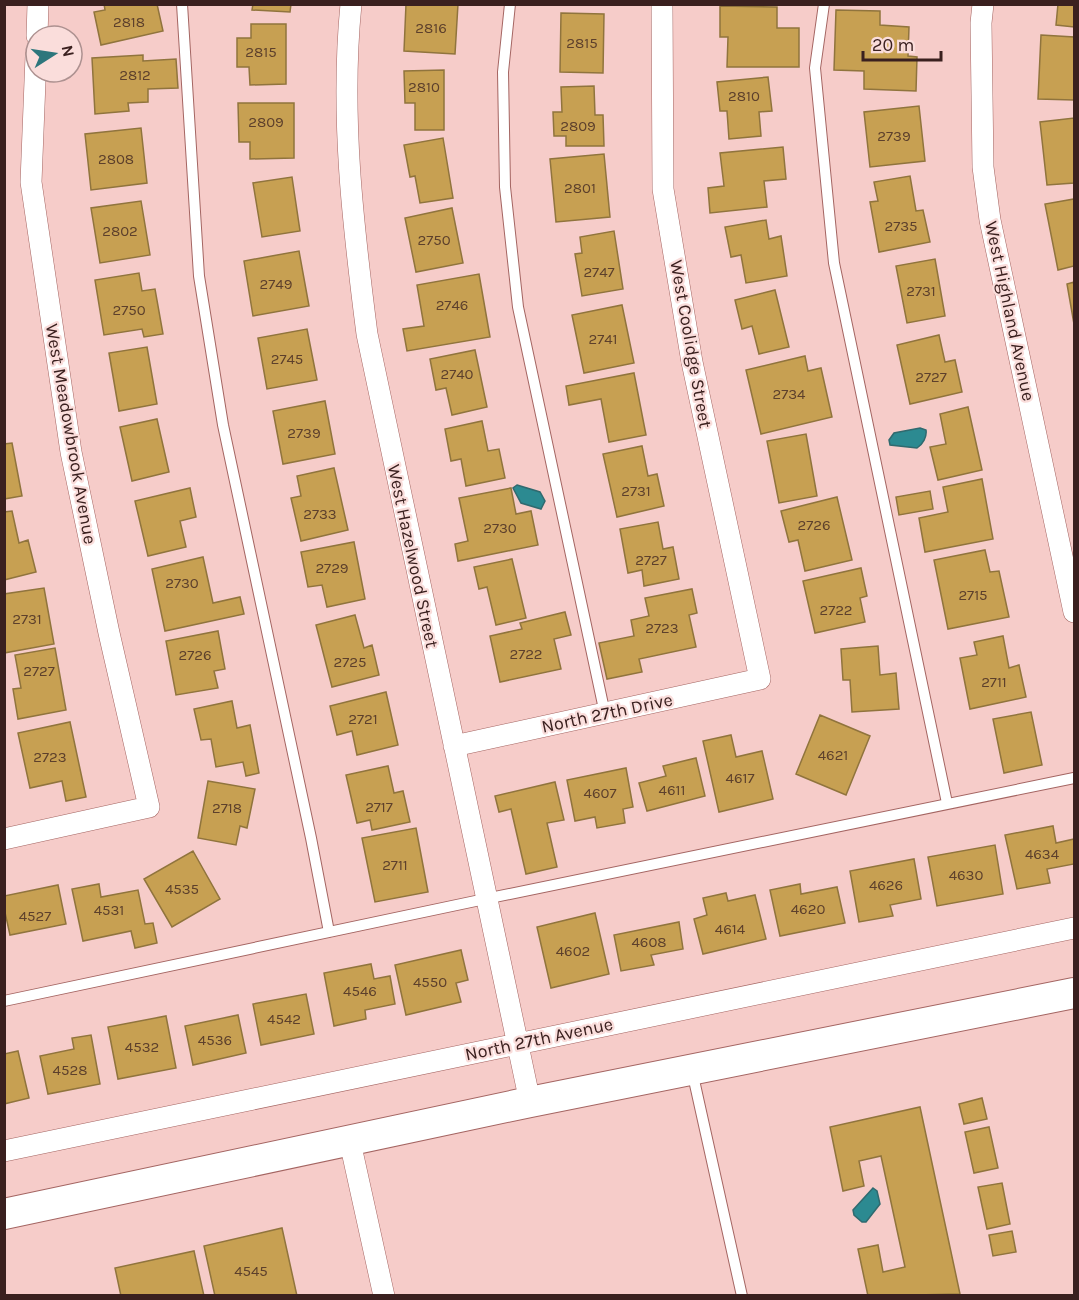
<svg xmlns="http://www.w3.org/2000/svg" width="1079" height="1300" viewBox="0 0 1079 1300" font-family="Karla,sans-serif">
	<rect width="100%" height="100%" fill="#f6ccc9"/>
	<path fill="#2c8a91" stroke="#306a6f" stroke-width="1.5" d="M920,428L926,430C927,437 923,444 917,448L890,445L889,440L894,433Z
		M517,485L540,492L545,501L541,509L521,503L513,488Z
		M873,1188L877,1191L880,1204L866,1222H862L854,1215L853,1210Z"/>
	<path fill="#c7a052" stroke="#90743d" stroke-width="1.5" d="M104,4H157L163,31L101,45L94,12L105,10Z
		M253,4H291L290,12L252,10Z
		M406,4H458L455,54L404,51Z
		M1058,4H1074V27L1056,25Z
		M720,6L777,7V28H799V67H727L728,37H720Z
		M836,10L880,11V25L909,27L908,56L917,57L916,91L864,89V71L834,70Z
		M561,13L604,14L603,73L560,72Z
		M251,24H286V84L250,85L249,67H237V38H251Z
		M1041,35L1074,37V100L1038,99Z
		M143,55V61L176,59L178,88L148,89V102L128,103L129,111L95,114L92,58Z
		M444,70V130H415V103H405L404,71Z
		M768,77L772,111L759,112L761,136L729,139L727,111H720L717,82Z
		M594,86L595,115H603L604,146H566V136H554L553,112H562L561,87Z
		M238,103H294V158L250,159V142H239Z
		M919,106L925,161L870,167L864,112Z
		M1074,118V183L1047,185L1040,122Z
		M141,128L147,183L91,190L85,134Z
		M443,138L453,198L420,203L415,176L410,177L404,145Z
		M783,147L786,179L764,181L767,207L710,213L708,188L724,186L720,153Z
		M604,154L610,217L556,222L550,159Z
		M910,176L916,211L923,210L930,242L879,252L870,202L878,201L874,182Z
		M292,177L300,231L262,237L253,183Z
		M1074,199V266L1058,270L1045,204Z
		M141,201L150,255L100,263L91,208Z
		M452,208L463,263L416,272L405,218Z
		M766,220L769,239L781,236L787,276L746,283L741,255L731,257L725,227Z
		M614,231L623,289L582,296L575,254L582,253L580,237Z
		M299,251L309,306L253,316L244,261Z
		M935,259L945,316L907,323L896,266Z
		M139,273L142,291L155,289L163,334L144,337L142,329L104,335L95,280Z
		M479,274L490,337L407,351L403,329L424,326L417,285Z
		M1074,282V324L1067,284Z
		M775,290L789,347L759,354L752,326L742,329L735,300Z
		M622,305L634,363L584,373L572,315Z
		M307,329L317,380L267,389L258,338Z
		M939,335L945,362L955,360L962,392L910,404L897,345Z
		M147,347L157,404L119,411L109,353Z
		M475,350L487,407L452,415L446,388L436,390L430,359Z
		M805,356L808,371L821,368L832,417L761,434L746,370Z
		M634,373L646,435L609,442L601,399L569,405L566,386Z
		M325,401L335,454L283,464L273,411Z
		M968,407L982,470L938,480L930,447L946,444L940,414Z
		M157,419L169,472L132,481L120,427Z
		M482,421L488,451L499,449L505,478L466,486L461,459L451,461L445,429Z
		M806,434L817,496L779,503L767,441Z
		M12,443L22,496L4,499V444Z
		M642,446L648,476L657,474L664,506L617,517L603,454Z
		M334,468L348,530L301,541L291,498L301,496L297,476Z
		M982,479L993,539L925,552L919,518L948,512L943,487Z
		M190,488L196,517L180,521L186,547L148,556L135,501Z
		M511,488L516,514L531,511L538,545L458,561L455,544L468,541L459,498Z
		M930,491L933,509L899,515L896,497Z
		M837,497L852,560L805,571L798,540L789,542L781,511Z
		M12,511L19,543L28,540L36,572L4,580V512Z
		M658,522L663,549L673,547L679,579L644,586L642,570L628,573L620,529Z
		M354,542L365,599L327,607L322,585L308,587L301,552Z
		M985,550L990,572L999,571L1009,617L948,629L934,560Z
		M203,557L213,603L240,597L244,614L165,631L152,569Z
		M512,559L526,618L496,625L487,587L479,589L474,567Z
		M861,568L867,596L860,598L865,622L815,633L803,581Z
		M44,588L54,644L4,653V594Z
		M692,589L697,613L689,615L696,647L639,659L642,672L607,679L599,643L634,636L631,620L649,616L645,598Z
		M565,612L571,635L554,639L561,669L500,682L490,636L522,629L520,623Z
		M355,615L364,648L372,645L379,675L332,687L316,625Z
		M218,631L225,669L214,671L218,688L176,695L166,641Z
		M1003,636L1009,668L1019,665L1026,697L970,709L960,658L977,655L974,642Z
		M878,646L880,675L896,673L899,709L852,712L850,680H843L841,649Z
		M55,648L66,710L18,719L13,689L21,688L15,655Z
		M386,692L398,745L357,755L352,731L337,735L330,706Z
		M232,701L237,728L250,725L259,773L246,776L243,762L216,767L211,739L201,740L194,709Z
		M1031,712L1042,765L1004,773L993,719Z
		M820,715L870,736L846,795L796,774Z
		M70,722L86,797L66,801L62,781L30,788L18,733Z
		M731,735L736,757L762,751L773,799L719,812L703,741Z
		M696,758L705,796L647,811L639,783L666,776L663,766Z
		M388,766L394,793L403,791L410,822L372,830L370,820L357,823L346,775Z
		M626,768L633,807L623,809L625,823L597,828L595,817L575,821L567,780Z
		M208,781L255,789L247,828L240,826L236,845L198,838Z
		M555,782L564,820L547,823L557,867L526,874L511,809L499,812L495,796Z
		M1053,826L1056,843L1074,839V864L1047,869L1050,883L1017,889L1005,835Z
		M416,828L428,892L375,902L362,838Z
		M995,845L1003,894L937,906L928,857Z
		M193,851L220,899L172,927L144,879Z
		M914,859L921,899L890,905L893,916L859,922L850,871Z
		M99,884L101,897L138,890L145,924L153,923L157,943L135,948L131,931L83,941L72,889Z
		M800,884L801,894L837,887L845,923L780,936L770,890Z
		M58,885L66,924L10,935L4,908V896Z
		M726,893L728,901L755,895L766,939L703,954L694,919L707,915L703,898Z
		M595,913L609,974L551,988L537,927Z
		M679,922L683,949L651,955L654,965L621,971L614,935Z
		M461,950L468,980L456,983L461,1002L406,1015L395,965Z
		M371,964L374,979L390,976L395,1004L365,1010L366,1019L334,1026L324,973Z
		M306,994L314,1034L261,1045L253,1004Z
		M238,1015L246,1053L193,1065L185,1026Z
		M166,1016L176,1068L118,1079L108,1027Z
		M91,1035L100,1084L48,1094L40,1056L74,1049L72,1038Z
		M18,1051L29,1098L4,1104V1054Z
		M982,1098L987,1119L964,1124L959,1104Z
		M920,1107L960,1294L868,1296L858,1249L878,1245L883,1272L905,1267L881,1156L859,1161L864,1186L843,1191L830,1127Z
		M989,1127L998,1168L974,1173L965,1132Z
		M1002,1183L1010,1224L987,1229L978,1187Z
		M282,1228L297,1296H215L204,1246Z
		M1012,1231L1016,1252L993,1256L989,1235Z
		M194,1251L204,1296H121L115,1268Z"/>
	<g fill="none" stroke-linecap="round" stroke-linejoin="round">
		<defs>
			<path id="lane" d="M182,4L199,276L223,425L311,838L329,932
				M510,4L503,72L505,187L518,307L605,714
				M824,4L815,68L834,263L947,803
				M4,1001L485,899L1074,778
				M692,1071L742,1296"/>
			<path id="street" d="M351,4C340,115 353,225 367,334L530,1102
				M983,4L981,23L983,167L990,220L1074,612
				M37,36L38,4
				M454,746L760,679L692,362L663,189L662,4
				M4,839L149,807L109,633L71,452L31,182L36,56
				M350,1142L384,1296
				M4,1151L1074,928"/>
			<path id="secondary" d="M4,1214L530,1102L1074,993"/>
		</defs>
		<use href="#lane" stroke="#a46562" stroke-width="12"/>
		<use href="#street" stroke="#a46562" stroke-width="22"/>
		<use href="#secondary" stroke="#a46562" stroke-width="32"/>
		<use href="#lane" stroke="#fff" stroke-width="10"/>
		<use href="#street" stroke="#fff" stroke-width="21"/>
		<use href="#secondary" stroke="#fff" stroke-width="30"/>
	</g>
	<g text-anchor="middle" stroke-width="4.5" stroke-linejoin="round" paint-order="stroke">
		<g font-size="15" fill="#5d402c">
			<text x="129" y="27">2818</text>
			<text x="431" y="33">2816</text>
			<text x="582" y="48">2815</text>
			<text x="261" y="57">2815</text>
			<text x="135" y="80">2812</text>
			<text x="424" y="92">2810</text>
			<text x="744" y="101">2810</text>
			<text x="266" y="127">2809</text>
			<text x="578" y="131">2809</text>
			<text x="894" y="141">2739</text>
			<text x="116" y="164">2808</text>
			<text x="580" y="193">2801</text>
			<text x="901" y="231">2735</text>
			<text x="120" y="236">2802</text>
			<text x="434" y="245">2750</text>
			<text x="599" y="277">2747</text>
			<text x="276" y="289">2749</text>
			<text x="921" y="296">2731</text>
			<text x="452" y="310">2746</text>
			<text x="129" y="315">2750</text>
			<text x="603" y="344">2741</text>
			<text x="287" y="364">2745</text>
			<text x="457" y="379">2740</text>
			<text x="931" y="382">2727</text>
			<text x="789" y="399">2734</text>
			<text x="304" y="438">2739</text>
			<text x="636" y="496">2731</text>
			<text x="320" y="519">2733</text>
			<text x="814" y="530">2726</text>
			<text x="500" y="533">2730</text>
			<text x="651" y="565">2727</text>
			<text x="332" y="573">2729</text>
			<text x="182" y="588">2730</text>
			<text x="973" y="600">2715</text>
			<text x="836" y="615">2722</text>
			<text x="27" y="624">2731</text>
			<text x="662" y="633">2723</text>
			<text x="526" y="659">2722</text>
			<text x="195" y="660">2726</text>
			<text x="350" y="667">2725</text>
			<text x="39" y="676">2727</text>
			<text x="994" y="687">2711</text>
			<text x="363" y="724">2721</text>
			<text x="833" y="760">4621</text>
			<text x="50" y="762">2723</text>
			<text x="740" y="783">4617</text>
			<text x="672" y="795">4611</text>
			<text x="600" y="798">4607</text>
			<text x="379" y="812">2717</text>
			<text x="227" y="813">2718</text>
			<text x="1042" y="859">4634</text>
			<text x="395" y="870">2711</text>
			<text x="966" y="880">4630</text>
			<text x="886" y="890">4626</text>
			<text x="182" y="894">4535</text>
			<text x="808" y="914">4620</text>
			<text x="109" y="915">4531</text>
			<text x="35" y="921">4527</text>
			<text x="730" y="934">4614</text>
			<text x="649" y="947">4608</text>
			<text x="573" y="956">4602</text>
			<text x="430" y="987">4550</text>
			<text x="360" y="996">4546</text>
			<text x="284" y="1024">4542</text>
			<text x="215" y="1045">4536</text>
			<text x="142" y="1052">4532</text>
			<text x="70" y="1075">4528</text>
			<text x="251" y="1276">4545</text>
		</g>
		<g font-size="18" fill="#3a201f" stroke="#fadddb">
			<text transform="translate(1010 311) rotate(78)" y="6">West Highland Avenue</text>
			<text transform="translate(691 344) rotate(80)" y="6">West Coolidge Street</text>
			<text transform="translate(71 434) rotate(80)" y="6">West Meadowbrook Avenue</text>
			<text transform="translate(413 556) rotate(78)" y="6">West Hazelwood Street</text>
			<text transform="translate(607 713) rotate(-12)" y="6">North 27th Drive</text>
			<text transform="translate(539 1039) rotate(-12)" y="6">North 27th Avenue</text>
		</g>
	</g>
	<rect width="1079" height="1300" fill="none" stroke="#3a201f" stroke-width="12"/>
	<g transform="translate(54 54) rotate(78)"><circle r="28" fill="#fadddb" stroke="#ad9190" stroke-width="1.5"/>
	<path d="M0-4.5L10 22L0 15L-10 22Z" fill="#2d767c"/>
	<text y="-9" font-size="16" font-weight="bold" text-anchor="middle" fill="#3a201f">N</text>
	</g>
	<path d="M863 51v9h78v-9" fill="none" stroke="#3a201f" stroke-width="3"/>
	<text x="872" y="51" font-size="18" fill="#3a201f" stroke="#fadddb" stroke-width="4.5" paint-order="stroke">20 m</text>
</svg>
